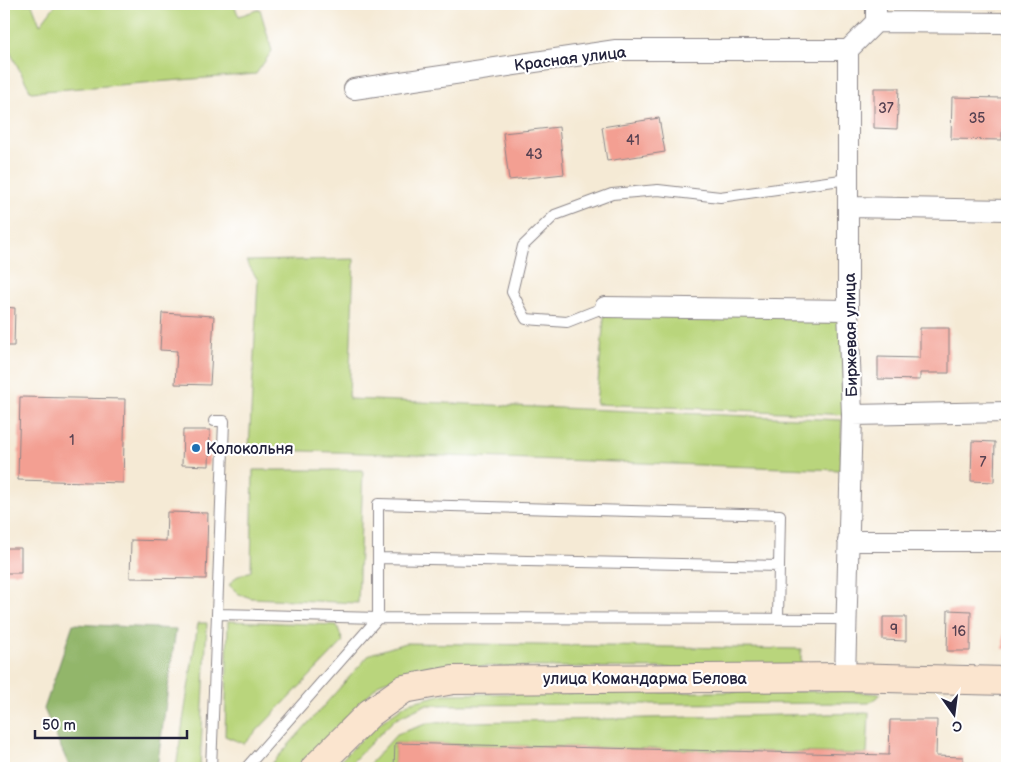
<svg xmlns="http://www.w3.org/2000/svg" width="1011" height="772" viewBox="0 0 1011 772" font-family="'Balsamiq Sans',sans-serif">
	<rect width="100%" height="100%" fill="#fff"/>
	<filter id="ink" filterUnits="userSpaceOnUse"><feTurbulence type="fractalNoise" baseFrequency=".02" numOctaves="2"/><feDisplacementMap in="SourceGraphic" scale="10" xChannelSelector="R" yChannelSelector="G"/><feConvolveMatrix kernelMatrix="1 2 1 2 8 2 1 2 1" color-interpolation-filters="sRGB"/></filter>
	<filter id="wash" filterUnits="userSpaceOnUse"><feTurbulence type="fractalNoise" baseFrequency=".0096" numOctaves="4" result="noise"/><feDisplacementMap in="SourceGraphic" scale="20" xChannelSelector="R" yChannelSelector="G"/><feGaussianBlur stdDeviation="1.12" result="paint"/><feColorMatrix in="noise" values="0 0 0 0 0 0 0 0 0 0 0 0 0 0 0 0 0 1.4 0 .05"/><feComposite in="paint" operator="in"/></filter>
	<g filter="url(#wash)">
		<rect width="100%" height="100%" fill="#f5ead5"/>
		<path fill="#b9d57b" stroke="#6e7c5b" d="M4,4H32L40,25L56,4H233L239,16L260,9L272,51L256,74L31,92L8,48Z
			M354,259L349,399L842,420L840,470L249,449L258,280L246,261Z
			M605,307L848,310L852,415L596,404Z
			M253,470H363L358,603L251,598L239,594L229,585L236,577L251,571Z
			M228,621L337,625L343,642L244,744L225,736Z
			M198,623H207L200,768H176Z
			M405,643L801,649V669L428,666L380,683L296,768H268L370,654Z
			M849,691L881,694L869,703L425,705L394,720L346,768H333L374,727L408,703L444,694Z
			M869,713L867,754L395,743L394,768H366L397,734L429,723Z"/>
		<path fill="#92b66b" stroke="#5a6c53" d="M73,624L176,629L157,768H70L44,709Z"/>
		<g id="blocks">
			<path fill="#f39f92" d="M874,88H899L897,129L874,128Z
				M952,97L1003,98L1002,140L951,139Z
				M659,118L665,152L607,161L602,127Z
				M559,127L564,174L509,180L503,133Z
				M4,307L15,308L14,346H4Z
				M162,313L214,316L210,385L175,384L177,351L160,350Z
				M920,328H949V373H920V380L878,379V357L920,358Z
				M20,397L125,399L123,483L18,480Z
				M183,430H210L209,466L182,465Z
				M972,441L995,442L994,482L971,481Z
				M167,512L208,513L206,579L130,578L131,540L166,541Z
				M4,548H21V573H4Z
				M948,610L971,611L970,651H947Z
				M1004,615H1007V649H1003Z
				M883,617H906V641L883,640Z
				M890,720H937L936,756L963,757V768H394L395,743L889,755Z"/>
		</g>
	</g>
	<g filter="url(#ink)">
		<use href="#blocks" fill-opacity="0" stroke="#8c8688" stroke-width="1"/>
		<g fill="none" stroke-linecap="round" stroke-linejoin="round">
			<defs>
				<path id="service" d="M605,307L567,322L526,319L512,292L523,246L555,215L612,194L658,190L720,197L848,179
					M214,421H224L217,614
					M378,558L779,566
					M211,768L217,614L378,618L847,619
					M246,768L378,618V504L780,515L778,617"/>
				<path id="minor" d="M876,22L1007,23
					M354,89L616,50H848
					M849,207L1007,210
					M605,307L848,310
					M852,415L1007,412
					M848,541H1007
					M845,677L852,415L848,310V50L876,22V4"/>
				<path id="secondary" d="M315,768L370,713L404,689L453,680L845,677L1007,681"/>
			</defs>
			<use href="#service" stroke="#8c8688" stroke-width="12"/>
			<use href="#minor" stroke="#8c8688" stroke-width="22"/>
			<use href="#secondary" stroke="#8c8688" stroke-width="30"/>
			<use href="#service" stroke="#fff" stroke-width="10"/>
			<use href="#minor" stroke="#fff" stroke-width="20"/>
			<use href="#secondary" stroke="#fbe5cf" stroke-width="28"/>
		</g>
	</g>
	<circle fill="#1f6fb2" stroke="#fff" stroke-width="2" cx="196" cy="448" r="5"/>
	<g text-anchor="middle" stroke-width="4.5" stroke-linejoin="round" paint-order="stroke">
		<g font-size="14" fill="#564151">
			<text x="886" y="113">37</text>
			<text x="977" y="123">35</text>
			<text x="633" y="145">41</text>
			<text x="534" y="159">43</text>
			<text x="72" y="445">1</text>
			<text x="983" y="467">7</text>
			<text x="894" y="634">9</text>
			<text x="959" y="636">16</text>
		</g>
		<g font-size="16" fill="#22223b" stroke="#fff">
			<text transform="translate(570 58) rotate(-7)" y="6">Красная улица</text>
			<text transform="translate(850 335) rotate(-91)" y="6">Биржевая улица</text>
			<text x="645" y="684">улица Командарма Белова</text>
		</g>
		<g font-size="16" fill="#22223b" stroke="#fff" text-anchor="start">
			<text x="206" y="454">Колокольня</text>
		</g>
	</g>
	<rect width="1011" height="772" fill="none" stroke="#fff" stroke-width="20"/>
	<g transform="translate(954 714) rotate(166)" stroke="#ffffff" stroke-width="4" paint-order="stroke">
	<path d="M0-4L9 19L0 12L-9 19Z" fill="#22223b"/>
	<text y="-8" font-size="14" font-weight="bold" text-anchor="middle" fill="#22223b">С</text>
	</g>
	<path d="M35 730v8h152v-8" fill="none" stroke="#22223b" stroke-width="2.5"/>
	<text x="42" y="730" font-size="15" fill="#22223b" stroke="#ffffff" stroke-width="4" paint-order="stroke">50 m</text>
</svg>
